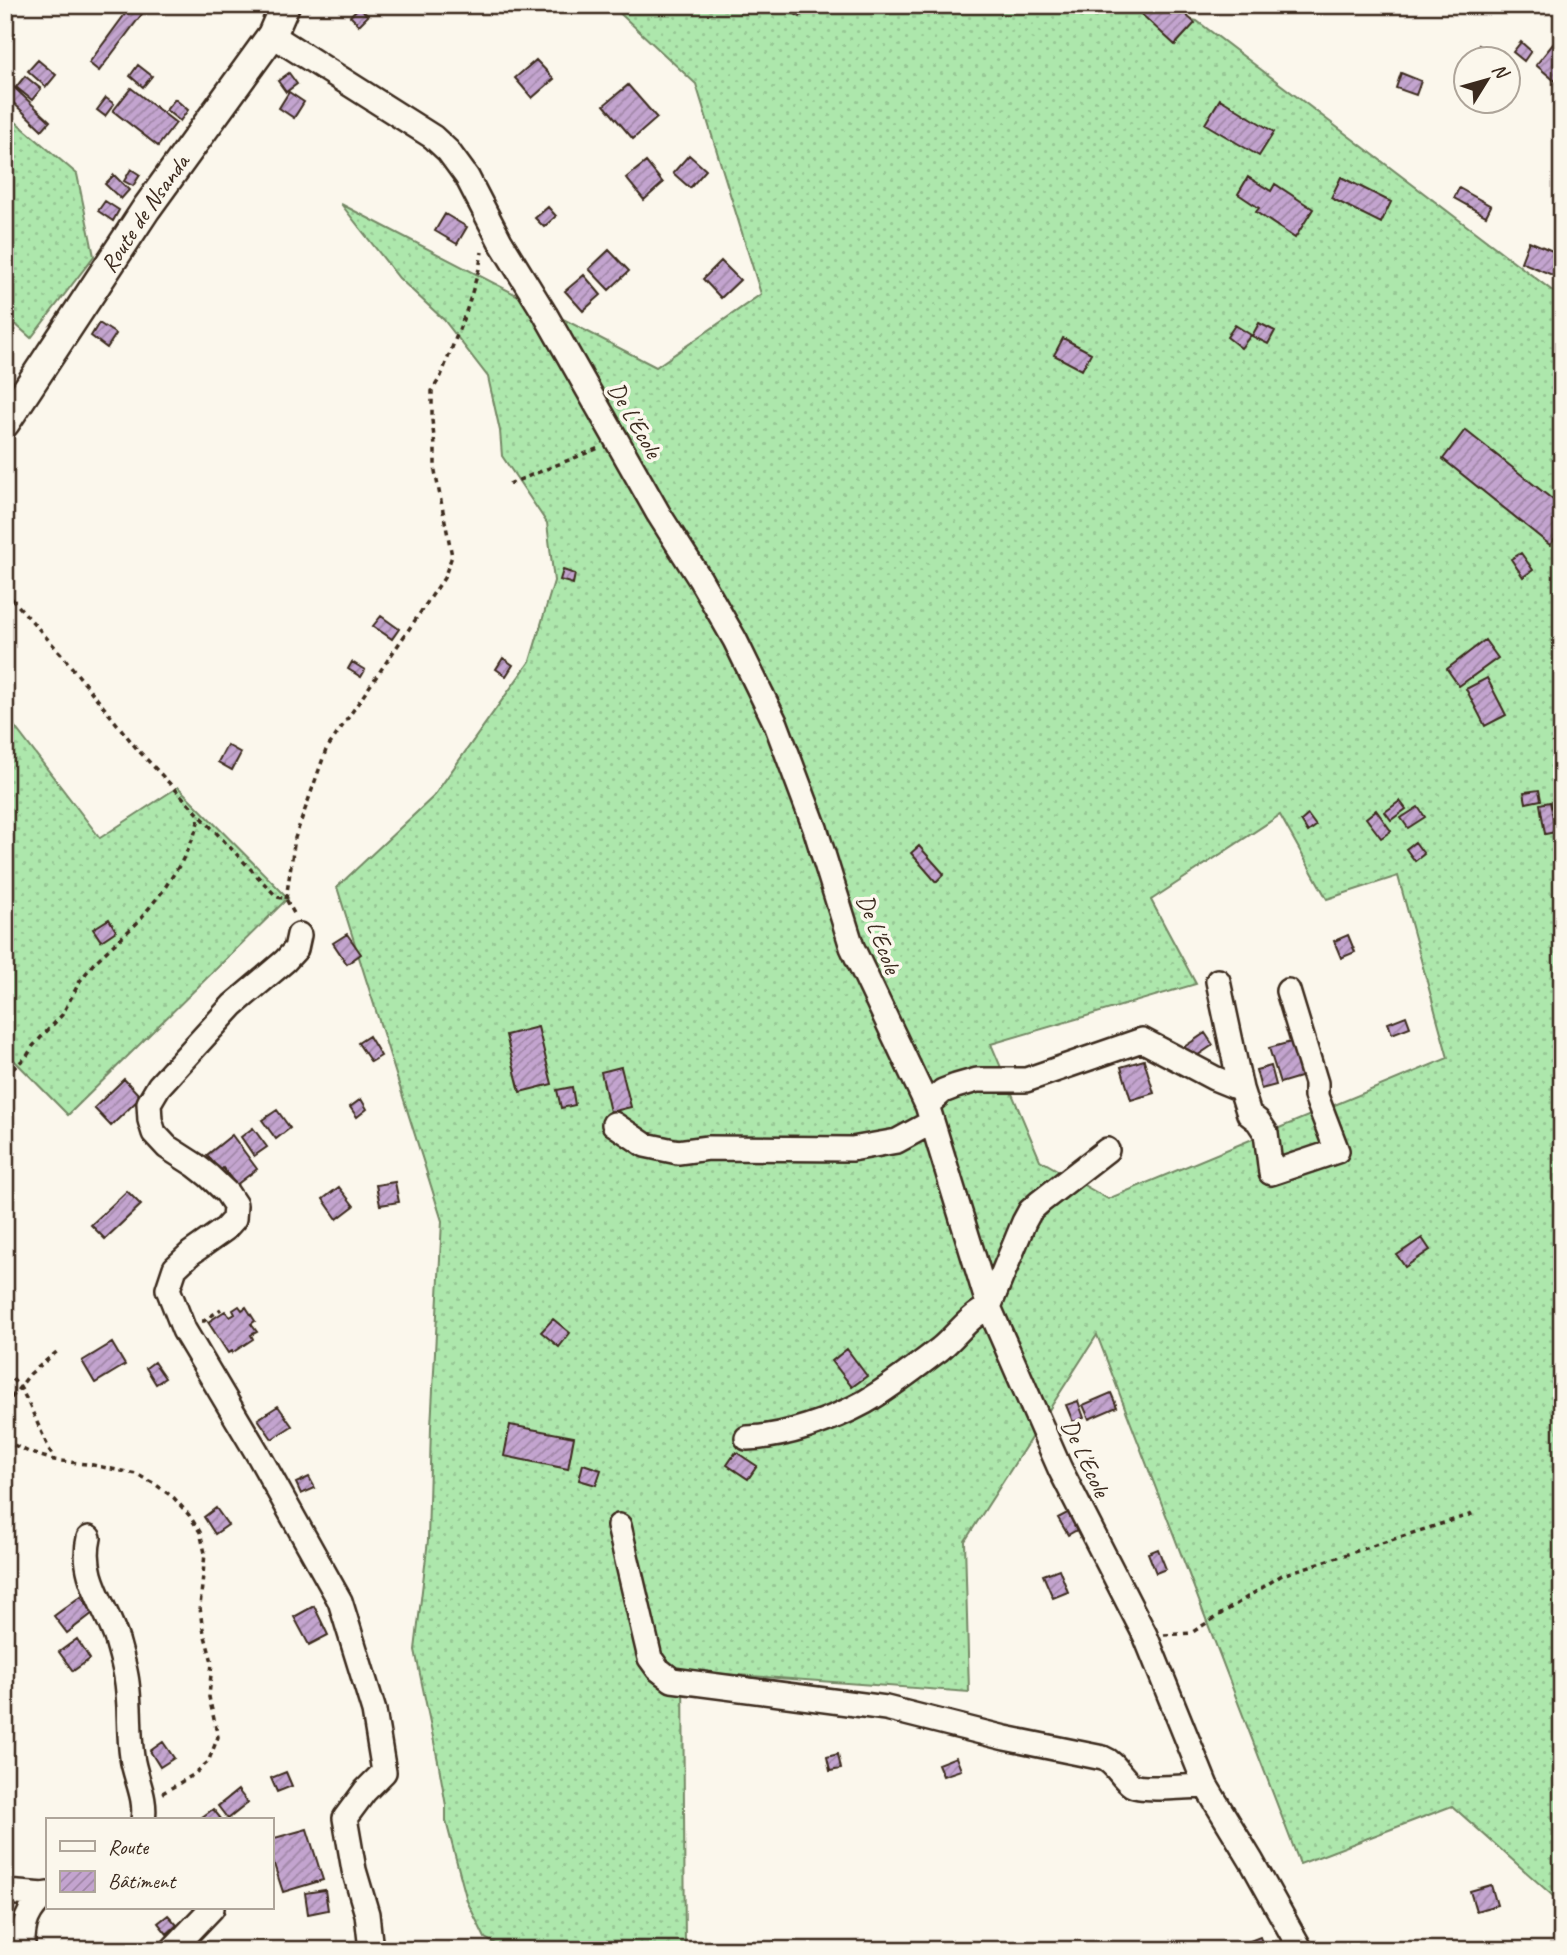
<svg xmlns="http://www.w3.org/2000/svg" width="1567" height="1955" viewBox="0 0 1567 1955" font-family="Caveat,sans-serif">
	<defs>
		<pattern id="grass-dots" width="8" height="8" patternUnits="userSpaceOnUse" patternTransform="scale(1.75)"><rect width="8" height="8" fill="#ade7ac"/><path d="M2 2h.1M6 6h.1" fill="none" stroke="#96c694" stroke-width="1.8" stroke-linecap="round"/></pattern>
		<pattern id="building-hatch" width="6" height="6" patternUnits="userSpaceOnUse" patternTransform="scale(1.75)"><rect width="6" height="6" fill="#c3a4cf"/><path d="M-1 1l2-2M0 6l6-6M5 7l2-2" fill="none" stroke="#a086a7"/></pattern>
	</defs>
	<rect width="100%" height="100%" fill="#fbf7ec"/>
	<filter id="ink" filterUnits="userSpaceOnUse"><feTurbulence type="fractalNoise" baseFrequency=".0143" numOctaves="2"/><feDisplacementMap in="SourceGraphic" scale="14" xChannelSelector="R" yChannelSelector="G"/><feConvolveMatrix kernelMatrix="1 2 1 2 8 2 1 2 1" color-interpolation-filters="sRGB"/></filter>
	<g filter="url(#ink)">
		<path fill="url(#grass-dots)" stroke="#748865" stroke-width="2" fill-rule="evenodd" d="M611,5H1121L1197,21L1554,292L1562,282V1904L1452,1806L1300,1864L1097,1335L965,1541L969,1692L683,1671L685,1950H506L485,1938L467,1901L446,1821V1806L439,1766L415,1650L428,1540L431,1427L442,1221L337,887L433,797L530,661L554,581L547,523L502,456L500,431L488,377L444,320L399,278L341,204L656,367L761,294L696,84ZM1280,815L1327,899L1398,876L1448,1058L1108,1199L1040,1160L991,1044L1196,984L1151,900Z
			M5,110L10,117L77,174L94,256L31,338L5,315Z
			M5,714L100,838L178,787L288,898L68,1115L5,1051Z"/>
		<path fill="url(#building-hatch)" stroke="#3b2a1e" stroke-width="2" d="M779,5H807L800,17Z
			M1143,5H1175L1195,23L1175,45L1138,11Z
			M131,6L142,14L99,71L89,63Z
			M359,7L368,16L359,25L350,16Z
			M1521,42L1531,51L1524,61L1513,52Z
			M1553,44L1562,51V73L1555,81L1536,65Z
			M1479,45L1491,53L1487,60H1476L1472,56Z
			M38,60L56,75L46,87L28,71Z
			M536,60L554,79L532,98L515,78Z
			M138,65L152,76L143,87L130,76Z
			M289,73L297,84L286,92L278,81Z
			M1401,73L1421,81L1416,95L1396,88Z
			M25,76L41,89L32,100L16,87Z
			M5,79L50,121L42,130L5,95Z
			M628,85L657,118L633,139L604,105Z
			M131,88L176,123L158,146L113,111Z
			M289,92L304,102L294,118L279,108Z
			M106,98L114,104L105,116L97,110Z
			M175,99L188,110L180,121L166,110Z
			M1220,99L1274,132L1259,156L1205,124Z
			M689,155L706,170L690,188L673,173Z
			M646,162L663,183L644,200L626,178Z
			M131,169L140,175L133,186L124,181Z
			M114,175L129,190L121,199L105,184Z
			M1248,177L1271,191L1275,184L1313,209L1295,238L1256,212L1259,208L1238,194Z
			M1341,177L1391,202L1381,223L1331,198Z
			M1459,188L1491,206L1486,216L1454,198Z
			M105,201L119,210L113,221L98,211Z
			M548,207L556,216L544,227L535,218Z
			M445,214L467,227L457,244L435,231Z
			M1529,241L1562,255V279L1521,262Z
			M609,250L629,271L609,290L589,269Z
			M721,261L740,280L721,298L703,279Z
			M584,275L601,295L583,311L565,291Z
			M99,323L116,334L107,348L91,336Z
			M1259,323L1275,331L1268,344L1252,336Z
			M1235,325L1251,335L1241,348L1227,337Z
			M1063,338L1091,353L1082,370L1054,355Z
			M1465,430L1562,507V530L1550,545L1443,459Z
			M1521,553L1533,570L1523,577L1511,559Z
			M563,570L575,574L573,584L560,580Z
			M381,616L399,629L392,639L373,626Z
			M1485,640L1498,658L1459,686L1447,669Z
			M503,658L513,665L506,676L496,669Z
			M352,662L365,670L361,677L348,669Z
			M1487,678L1506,715L1485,726L1466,689Z
			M227,745L241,753L232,770L218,762Z
			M1539,790L1541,800L1526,803L1524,792Z
			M1400,801L1406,809L1391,820L1385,812Z
			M1550,802L1556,832L1545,834L1540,804Z
			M1418,807L1425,817L1408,828L1401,818Z
			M1376,810L1391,831L1381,838L1366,818Z
			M1308,815L1316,826L1308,832L1301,821Z
			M1415,842L1424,854L1415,861L1406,849Z
			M919,846L944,874L936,882L911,853Z
			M109,919L116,931L101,941L93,929Z
			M347,934L361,954L347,964L333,943Z
			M1348,935L1355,952L1341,958L1334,941Z
			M1406,1016L1410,1027L1392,1034L1388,1023Z
			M538,1027L552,1084L520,1092L506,1035Z
			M1205,1033L1213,1045L1192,1059L1184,1047Z
			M369,1036L381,1056L371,1062L358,1043Z
			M1291,1042L1298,1063L1306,1061L1310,1074L1280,1083L1269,1048Z
			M1144,1060L1154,1093L1131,1100L1121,1067Z
			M1271,1066L1276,1085L1261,1089L1256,1070Z
			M621,1067L631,1107L610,1112L601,1072Z
			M124,1079L141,1097L111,1126L94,1108Z
			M572,1087L575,1105L561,1108L557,1090Z
			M361,1099L367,1109L357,1117L350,1107Z
			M277,1110L290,1128L276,1139L262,1120Z
			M253,1128L267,1147L254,1156L241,1137Z
			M232,1135L257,1169L236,1185L223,1168L220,1171L207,1155Z
			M395,1182L399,1202L380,1205L376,1185Z
			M339,1187L354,1206L337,1219L323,1199Z
			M127,1191L141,1205L105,1239L91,1225Z
			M1422,1238L1430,1250L1405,1267L1397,1255Z
			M239,1306L242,1310L246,1307L255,1321L251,1324L257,1332L251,1335L253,1339L232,1353V1351L228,1353L208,1322L225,1311L230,1317L235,1314L233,1310Z
			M553,1319L570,1333L559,1347L541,1332Z
			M112,1343L125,1365L95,1383L82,1361Z
			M847,1349L867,1376L852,1387L832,1361Z
			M154,1362L165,1378L156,1384L146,1368Z
			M1111,1393L1117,1407L1089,1419L1083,1405Z
			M1078,1401L1084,1418L1073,1422L1066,1405Z
			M278,1406L292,1426L272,1439L258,1419Z
			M510,1425L574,1437L568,1469L504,1456Z
			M736,1452L757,1466L748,1479L727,1465Z
			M583,1464L601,1470L596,1485L579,1480Z
			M309,1477L315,1488L301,1494L296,1483Z
			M216,1508L228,1525L215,1534L204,1517Z
			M1073,1510L1082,1527L1068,1535L1058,1518Z
			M1158,1549L1166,1569L1156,1573L1148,1553Z
			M1059,1569L1068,1592L1053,1598L1043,1575Z
			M81,1596L93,1613L67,1633L54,1616Z
			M314,1606L328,1635L309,1645L294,1617Z
			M77,1639L90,1659L73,1671L59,1652Z
			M163,1742L174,1758L160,1767L150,1751Z
			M838,1754L841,1769L830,1771L827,1757Z
			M956,1757L961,1770L943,1776L938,1764Z
			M286,1772L292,1786L277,1792L271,1778Z
			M238,1790L248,1803L228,1819L218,1806Z
			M213,1809L222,1820H198Z
			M307,1829L323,1880L283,1892L271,1855V1839Z
			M1491,1885L1497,1905L1476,1911L1470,1891Z
			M325,1890L328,1910L308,1914L305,1893Z
			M168,1915L177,1925L167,1934L158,1923Z
			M1260,1937L1265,1950H1233L1232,1948Z"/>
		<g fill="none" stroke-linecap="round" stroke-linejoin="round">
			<defs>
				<path id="minor" d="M272,35L433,137L448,151L467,177L500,241L545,314L658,513L700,579L735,640L776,724L815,828L852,947L927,1105L989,1307L1060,1469L1145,1635L1206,1786L1252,1862L1301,1950
					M299,935L296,949L285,961L233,1005L159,1086L149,1103L150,1120L154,1133L167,1147L195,1165L209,1176L227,1193L235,1205L234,1219L225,1229L191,1253L175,1268L168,1289L184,1330L259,1456L340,1601L374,1711L384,1772L365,1791L345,1818L354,1870L367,1914L371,1950
					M1218,981L1241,1089L1249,1114L1258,1121L1266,1133L1271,1173L1337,1151L1316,1096V1083L1288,991
					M927,1105L943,1091L956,1086L977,1080H1026L1142,1040L1214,1078L1241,1089
					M614,1124L645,1145L678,1152L708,1148L852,1149L897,1141L932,1122
					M747,1438C785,1437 832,1420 865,1402C888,1389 919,1365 940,1349C957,1335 969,1316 989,1307L1024,1222L1030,1211L1040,1202L1107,1150
					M619,1526L650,1658L658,1669L672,1680L886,1708L1005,1738L1103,1758C1116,1763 1120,1777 1132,1785C1142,1791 1191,1786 1206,1786
					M89,1538C80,1576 106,1606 117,1640C120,1651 124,1664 126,1676C131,1703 128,1731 132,1757C135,1778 147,1798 143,1820
					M5,1892L45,1895
					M23,1950C22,1925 27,1909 47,1894
					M172,1950L212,1908"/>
				<g id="tertiary">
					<path id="s1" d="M5,423L146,209L272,35L285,5"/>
				</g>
			</defs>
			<use href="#minor" stroke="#3b2a1e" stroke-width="28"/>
			<use href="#tertiary" stroke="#3b2a1e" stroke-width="33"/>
			<path stroke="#3b2a1e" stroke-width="3.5" stroke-dasharray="5 5" stroke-linecap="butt" d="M372,5H388
				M509,484L599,448
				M5,591L62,655L137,749L277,897L286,899L296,917
				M286,899L295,838L326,750L444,578L452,556L435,471V446L432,420V391L441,376L467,309L479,269L482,252
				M5,1076L27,1056L33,1046L62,1015L80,981L94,963L137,923L162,892L181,863L194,836L200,815
				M202,1321H204L221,1309
				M5,1372L20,1387L27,1400L54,1460
				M5,1406L30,1374L59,1350
				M5,1441L31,1453L54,1460L93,1465L136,1474L155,1484L174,1498L189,1515L200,1532L205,1553L200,1607L202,1625L212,1662L209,1697L218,1737L208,1762L193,1775L161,1794
				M1164,1635L1191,1633L1282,1575L1475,1513"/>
			<use href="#minor" stroke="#fbf7ec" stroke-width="23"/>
			<use href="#tertiary" stroke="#fbf7ec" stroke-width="28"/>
		</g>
	</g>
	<g text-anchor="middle" stroke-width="7" stroke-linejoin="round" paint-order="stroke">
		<g font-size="24" fill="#3b2a1e" stroke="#fbf7ec">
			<text dy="8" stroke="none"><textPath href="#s1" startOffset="252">Route de Nsanda</textPath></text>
			<text transform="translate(635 420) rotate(60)" y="8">De L'Ecole</text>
			<text transform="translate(879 934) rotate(69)" y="8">De L'Ecole</text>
			<text transform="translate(1086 1458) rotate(65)" y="8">De L'Ecole</text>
		</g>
	</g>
	<rect width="1567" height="1955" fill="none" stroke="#fbf7ec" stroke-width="28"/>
	<rect x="14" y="14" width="1539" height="1927" fill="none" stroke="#3b2a1e" stroke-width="2.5" filter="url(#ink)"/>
	<rect x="46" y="1818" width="228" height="91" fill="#fbf7ec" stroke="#aea59a" stroke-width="2"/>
	<rect x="60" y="1841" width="35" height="10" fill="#fbf7ec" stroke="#aea59a" stroke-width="2"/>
	<text x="108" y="1854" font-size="21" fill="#3b2a1e">Route</text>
	<rect x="60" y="1871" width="35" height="21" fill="url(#building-hatch)" stroke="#aea59a" stroke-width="2"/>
	<text x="108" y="1888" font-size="21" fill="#3b2a1e">Bâtiment</text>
	<g transform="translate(1487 80) rotate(53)"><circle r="33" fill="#fbf7ec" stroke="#aea59a" stroke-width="2"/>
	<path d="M0-5L12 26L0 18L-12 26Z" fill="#3b2a1e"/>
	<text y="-10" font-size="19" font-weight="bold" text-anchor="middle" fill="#3b2a1e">N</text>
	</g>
</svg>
